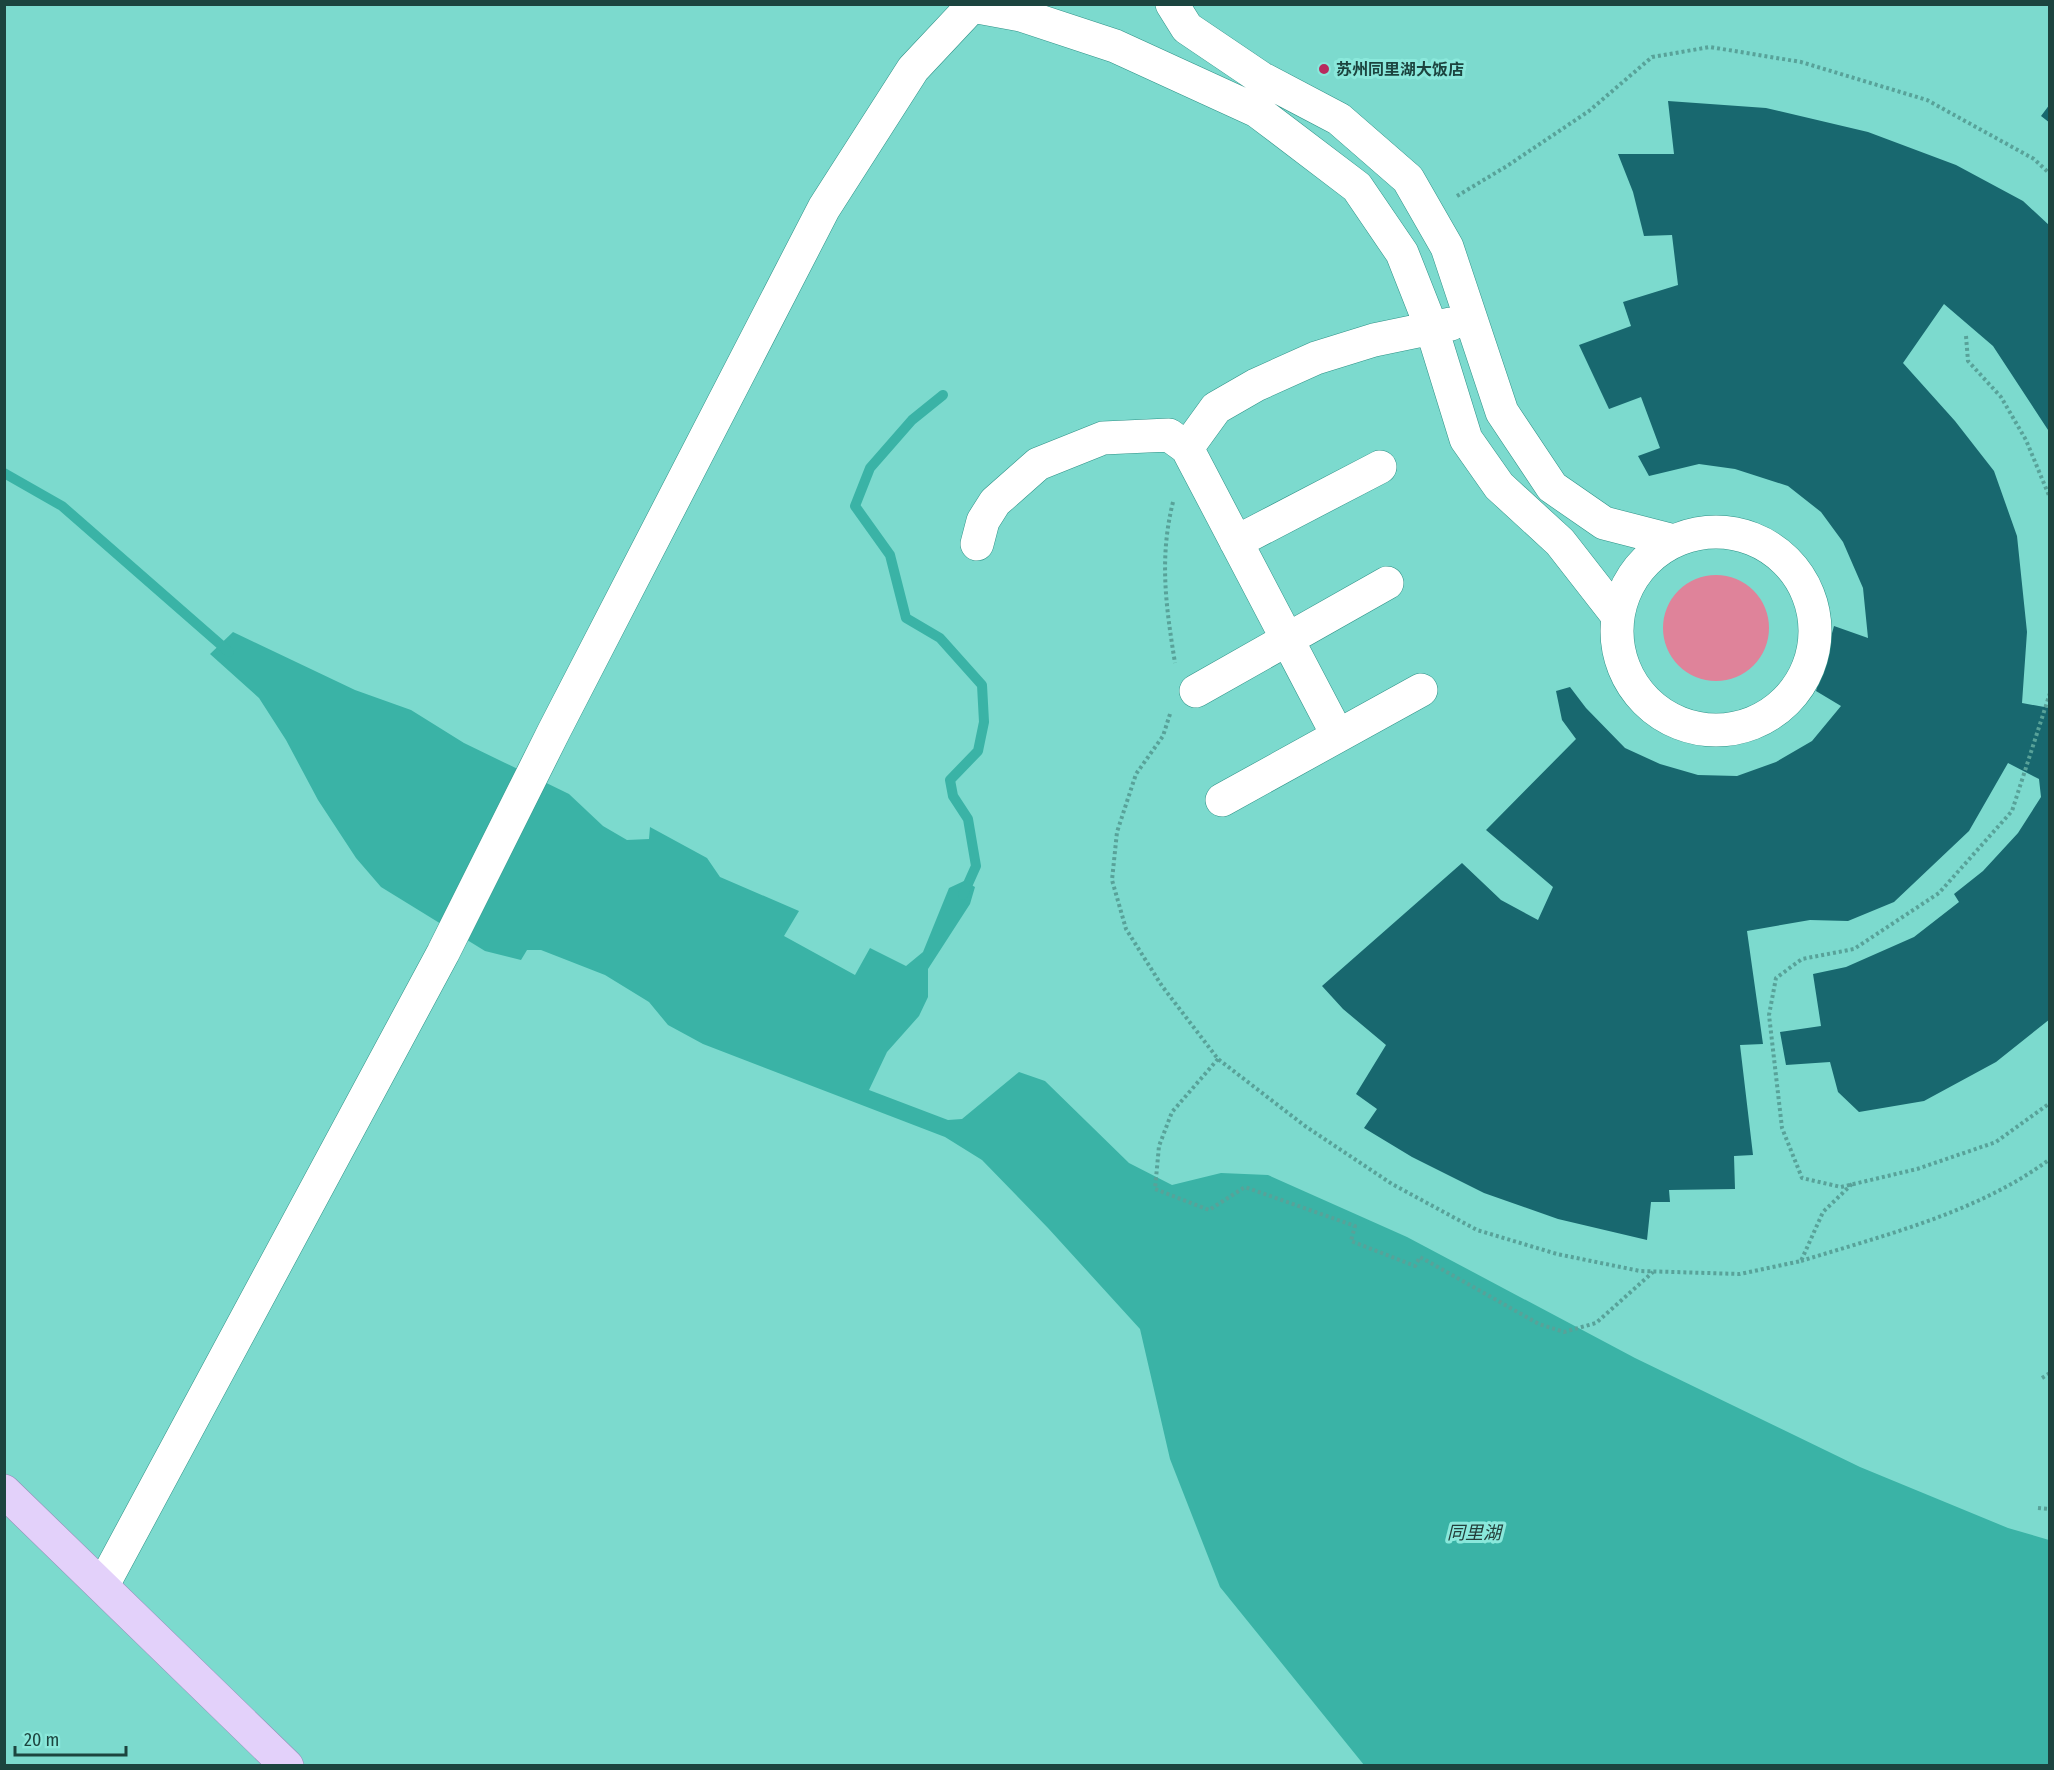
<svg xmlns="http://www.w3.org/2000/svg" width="2054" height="1770" viewBox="0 0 2054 1770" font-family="'Fira Sans Condensed','Noto Sans SC',sans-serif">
	<rect width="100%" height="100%" fill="#7cdace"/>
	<path fill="#df839a" d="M1663 628a53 53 0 1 1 106 0a53 53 0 1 1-106 0Z"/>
	<path fill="#3ab3a6" d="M233,632L355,690L411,710L464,743L569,794L603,826L627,840L649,839L650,827L707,858L720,877L799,911L784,936L855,975L870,948L906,966L923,952L949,888L964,881L975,887L970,904L928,969V997L919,1016L887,1052L869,1090L948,1120L962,1119L1019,1072L1045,1081L1129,1163L1172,1185L1221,1173L1268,1175L1407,1237L1635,1358L1860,1467L2008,1528L2049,1540V1765H1364L1220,1587L1170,1459L1140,1329L1048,1228L982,1160L945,1137L703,1044L668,1025L649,1002L605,975L541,950H527L521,960L485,951L381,887L356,858L318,800L286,740L259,698L210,654Z"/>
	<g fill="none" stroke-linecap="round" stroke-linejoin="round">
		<path stroke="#3ab3a6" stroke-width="10" d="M943,395L912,420L870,468L855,506L890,555L906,618L940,638L982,685L984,722L978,751L950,780L953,796L968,819L976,866L963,895
			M4,473L62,506L229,652"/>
	</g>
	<path fill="#18686f" d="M1668,101L1766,108L1868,132L1956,165L2023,201L2050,226V433L1993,346L1944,304L1903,363L1955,421L1994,471L2017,536L2027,632L2022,703L2050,708V1019L1996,1062L1924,1101L1859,1112L1838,1092L1830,1062L1786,1065L1780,1032L1821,1026L1813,974L1846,967L1914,937L1959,902L1954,894L1983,871L2018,833L2041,797L2039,779L2008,763L1969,831L1894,902L1848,921L1810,920L1747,931L1763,1044L1740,1045L1753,1155L1734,1156L1735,1189L1669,1190L1670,1202H1651L1647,1240L1558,1219L1484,1193L1412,1157L1364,1128L1377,1109L1356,1094L1386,1045L1343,1009L1322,986L1462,863L1501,900L1538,920L1553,887L1486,830L1576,739L1562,720L1556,691L1570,687L1586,708L1625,748L1660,764L1698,775L1737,776L1776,762L1812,741L1841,706L1816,691L1834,626L1868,638L1863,588L1843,542L1821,512L1788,486L1735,469L1699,464L1649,476L1638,456L1660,448L1641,397L1609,409L1579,345L1631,326L1623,302L1678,285L1672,235L1644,236L1633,192L1618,154H1674Z
		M2050,104V123L2041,116Z"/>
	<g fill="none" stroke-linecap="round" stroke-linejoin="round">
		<defs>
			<path id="minor" d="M1172,4L1187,28L1261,78L1339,119L1408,179L1447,247L1502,412L1552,487L1604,523L1674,541
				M972,6L1021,15L1115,46L1257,111L1357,187L1402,253L1432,329L1466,439L1499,486L1560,542L1617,615
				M1187,448L1216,408L1256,385L1316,358L1374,340L1451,324
				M1617 631a99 99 0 1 1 198 0a99 99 0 1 1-198 0Z
				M1236,542L1380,467
				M977,544L983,521L995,502L1038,464L1103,438L1169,435L1187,448L1338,736
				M1196,691L1387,583
				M1222,800L1421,690
				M103,1585L443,953L554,731L824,208L913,69L974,4"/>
			<path id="major" d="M4,1491L287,1766"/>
		</defs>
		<use href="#minor" stroke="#2e9287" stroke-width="34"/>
		<use href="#major" stroke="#928cb6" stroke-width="34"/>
		<path stroke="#58a299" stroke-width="4" stroke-dasharray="3 3" stroke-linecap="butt" d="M1457,196L1507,166L1589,111L1652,57L1710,47L1801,62L1927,100L2034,159L2050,174
			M1966,336L1968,361L2001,397L2026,440L2050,498
			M1173,502C1159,558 1166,607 1175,663
			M2050,693L2012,811L1939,893L1854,949L1802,959L1776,978L1769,1015L1782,1128L1802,1178L1841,1187L1917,1169L1996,1142L2050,1103
			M1170,714L1163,736L1136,774L1117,832L1112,880L1126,929L1162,986L1218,1059L1305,1126L1392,1184L1477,1230L1557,1254L1640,1271L1740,1274L1801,1261L1823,1212L1852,1184
			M1218,1059L1172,1112L1159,1146L1155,1189L1209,1210L1245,1187L1355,1226L1351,1241L1415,1266L1420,1257L1539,1324L1564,1332L1596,1323L1653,1272
			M1801,1261C1885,1235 1979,1212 2050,1159
			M2042,1378L2050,1373
			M2038,1508L2050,1509"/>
		<use href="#minor" stroke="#fff" stroke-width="33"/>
		<use href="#major" stroke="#e3d1fa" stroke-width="33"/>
	</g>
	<circle fill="#b82a5e" stroke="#8ae8db" stroke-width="2" cx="1324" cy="69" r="6"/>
	<g text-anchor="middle" stroke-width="6" stroke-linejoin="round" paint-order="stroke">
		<g font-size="16" font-weight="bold" fill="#1c443f" stroke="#8ae8db" text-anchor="start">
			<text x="1336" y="75">苏州同里湖大饭店</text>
		</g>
		<g font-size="18" font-style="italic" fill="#243e3a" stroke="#8ae8db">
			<text x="1474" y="1539">同里湖</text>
		</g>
	</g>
	<rect width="2054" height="1770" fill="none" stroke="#1c443f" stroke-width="12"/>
	<path d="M15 1746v9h111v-9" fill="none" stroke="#1c443f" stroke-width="3"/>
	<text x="24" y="1746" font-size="18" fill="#1c443f" stroke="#8ae8db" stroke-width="4.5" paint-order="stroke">20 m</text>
</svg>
